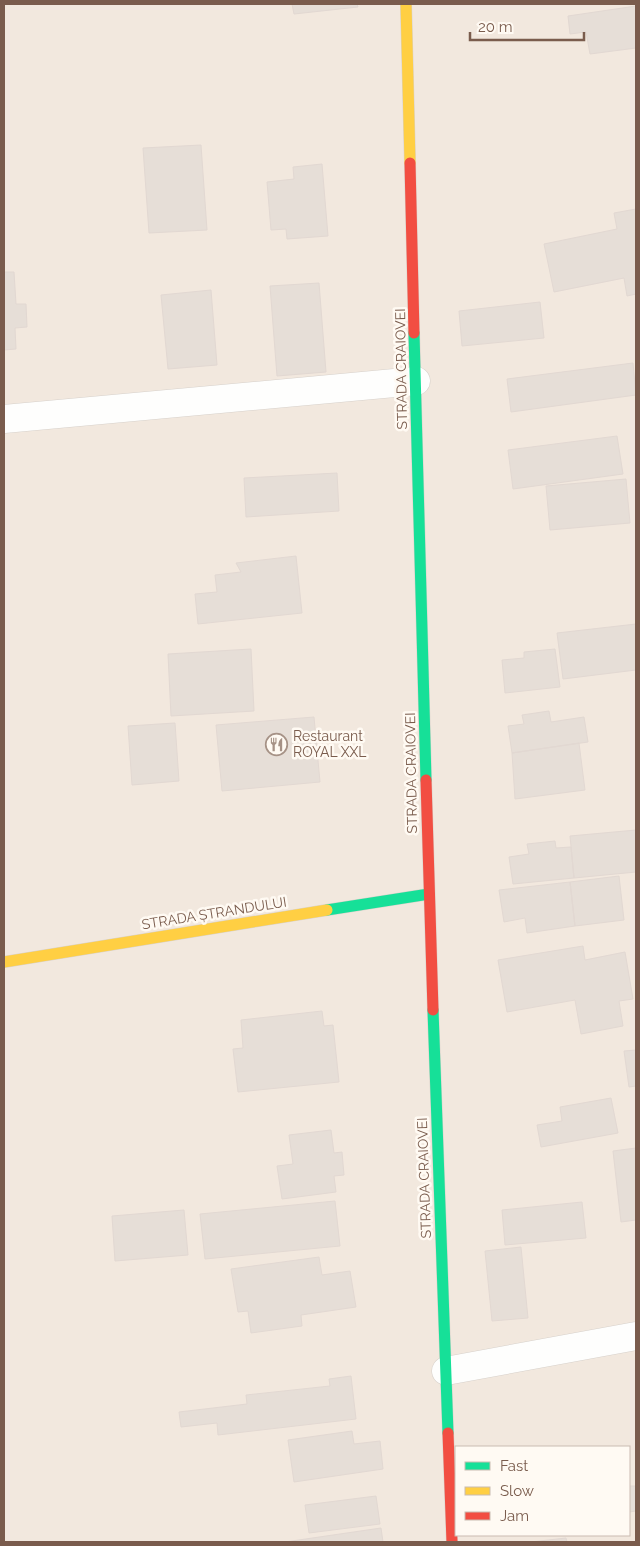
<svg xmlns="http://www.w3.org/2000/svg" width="640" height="1546" viewBox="0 0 640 1546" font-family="Raleway,sans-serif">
	<rect width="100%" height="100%" fill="#f9f5f0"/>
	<path fill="#f2e8de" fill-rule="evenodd" d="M4,4H636V1542H4ZM456,1447H629V1535H456Z"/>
	<path fill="#e6ded7" stroke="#e2d8d2" d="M292,4H357L358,7L294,14Z
		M636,6V48L590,54L586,32L570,34L568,16Z
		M201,145L207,230L149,233L143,148Z
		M322,164L328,236L287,239L286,229L271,230L267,182L294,179L293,167Z
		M636,209V294L627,296L624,278L554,292L544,244L617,229L614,213Z
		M4,272H14L16,304H26L27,327L15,328L16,349L4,350Z
		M319,283L326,372L277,376L270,286Z
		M211,290L217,365L168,369L161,295Z
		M540,302L544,338L462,346L459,311Z
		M633,363L636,395L511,412L507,379Z
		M617,436L623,474L513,489L508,450Z
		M337,473L339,511L246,517L244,478Z
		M626,479L630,523L550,530L546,486Z
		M296,556L302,613L198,624L195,594L217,592L215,575L241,572L236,563Z
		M636,624V670L563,679L557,633Z
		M251,649L254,711L171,716L168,654Z
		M555,649L560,687L505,693L502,660L524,658V652Z
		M549,711L551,722L584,717L588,742L512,753L508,726L524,724L522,715Z
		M314,717L320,782L222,791L216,725Z
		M175,723L179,781L132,785L128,726Z
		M579,743L585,790L515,799L512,753Z
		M636,830V872L574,878L570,836Z
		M555,841L556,848L571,847L574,878L513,884L509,857L529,854L527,844Z
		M619,876L624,920L575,926L570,882Z
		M570,882L575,926L527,933L525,918L504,922L499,890Z
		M583,946L585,960L625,952L633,999L619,1001L623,1026L581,1034L575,1000L507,1012L498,960Z
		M322,1011L324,1026L333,1025L339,1082L238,1092L233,1049L243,1048L241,1020Z
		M636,1050V1086L629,1087L624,1051Z
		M611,1098L618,1133L541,1147L537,1125L562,1121L560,1107Z
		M331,1130L334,1153L342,1152L344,1175L334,1176L336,1192L282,1199L277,1166L293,1164L289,1135Z
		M636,1148V1220L621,1222L613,1151Z
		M335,1201L340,1246L205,1259L200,1214Z
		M582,1202L586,1238L505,1245L502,1210Z
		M184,1210L188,1255L115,1261L112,1216Z
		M521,1247L528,1318L492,1321L485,1251Z
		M319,1257L322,1275L350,1271L356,1307L301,1315L302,1326L251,1333L248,1311L238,1312L231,1269Z
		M351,1376L356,1419L218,1435L217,1423L181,1427L179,1412L247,1404L246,1395L330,1386L329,1379Z
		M352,1431L354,1444L380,1441L383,1469L294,1482L288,1440Z
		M629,1486H636V1511L629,1512Z
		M376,1496L380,1524L309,1533L305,1505Z
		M381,1528L383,1542H285Z
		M566,1538L567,1542H531Z"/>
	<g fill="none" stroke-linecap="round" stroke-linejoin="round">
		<defs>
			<path id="street" d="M4,419L416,381
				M446,1371L636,1336"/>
			<path id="fast" d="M414,333L426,780
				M327,910L429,894
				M433,1010L448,1433"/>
			<path id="slow" d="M406,4L410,163
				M4,962L327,910"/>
			<path id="jam" d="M410,163L414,333
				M426,780L433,1010
				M448,1433L452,1542"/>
		</defs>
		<use href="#street" stroke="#d7d1cb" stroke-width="29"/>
		<use href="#fast" stroke="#d9d2cb" stroke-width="12"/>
		<use href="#slow" stroke="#d9d2cb" stroke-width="12"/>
		<use href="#jam" stroke="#d9d2cb" stroke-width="12"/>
		<use href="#street" stroke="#fefefd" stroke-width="28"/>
		<use href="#fast" stroke="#16e098" stroke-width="11"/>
		<use href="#slow" stroke="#ffcf43" stroke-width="11"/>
		<use href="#jam" stroke="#f24e42" stroke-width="11"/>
	</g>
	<defs>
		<symbol id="restaurant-ring" viewBox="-11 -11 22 22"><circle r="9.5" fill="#fffaf3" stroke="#a69286" stroke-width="1.5"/><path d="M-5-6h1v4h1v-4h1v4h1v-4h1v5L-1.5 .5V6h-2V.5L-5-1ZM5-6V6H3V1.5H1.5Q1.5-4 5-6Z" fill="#a69286"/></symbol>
	</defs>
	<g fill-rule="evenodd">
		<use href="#restaurant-ring" x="264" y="732" width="25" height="25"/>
	</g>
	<g text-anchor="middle" stroke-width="5" stroke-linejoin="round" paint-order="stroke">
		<g font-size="14" fill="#7a5c4d" stroke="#fffaf3">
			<text transform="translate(401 369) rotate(-91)" y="5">STRADA CRAIOVEI</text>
			<text transform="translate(411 773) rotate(-91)" y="5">STRADA CRAIOVEI</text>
			<text transform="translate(214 913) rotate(-9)" y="5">STRADA ȘTRANDULUI</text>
			<text transform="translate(424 1178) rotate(-92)" y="5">STRADA CRAIOVEI</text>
		</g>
		<g font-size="14" fill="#7a5c4d" stroke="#fffaf3" text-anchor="start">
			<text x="293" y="741">Restaurant<tspan x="293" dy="16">ROYAL XXL</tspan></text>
		</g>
	</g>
	<rect width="640" height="1546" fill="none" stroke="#7a5c4d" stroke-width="10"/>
	<rect x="455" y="1446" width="175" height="90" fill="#fffaf3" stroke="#cabbb1"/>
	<rect x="465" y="1462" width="25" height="8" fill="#16e098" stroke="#cabbb1"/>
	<text x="500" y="1471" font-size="15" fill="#7a5c4d">Fast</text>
	<rect x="465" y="1487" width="25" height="8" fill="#ffcf43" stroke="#cabbb1"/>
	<text x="500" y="1496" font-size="15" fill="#7a5c4d">Slow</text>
	<rect x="465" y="1512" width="25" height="8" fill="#f24e42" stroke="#cabbb1"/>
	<text x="500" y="1521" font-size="15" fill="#7a5c4d">Jam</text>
	<path d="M470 32v8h114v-8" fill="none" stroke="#7a5c4d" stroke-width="2.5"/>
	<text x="478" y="32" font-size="15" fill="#7a5c4d" stroke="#fffaf3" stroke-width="4" paint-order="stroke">20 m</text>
</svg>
